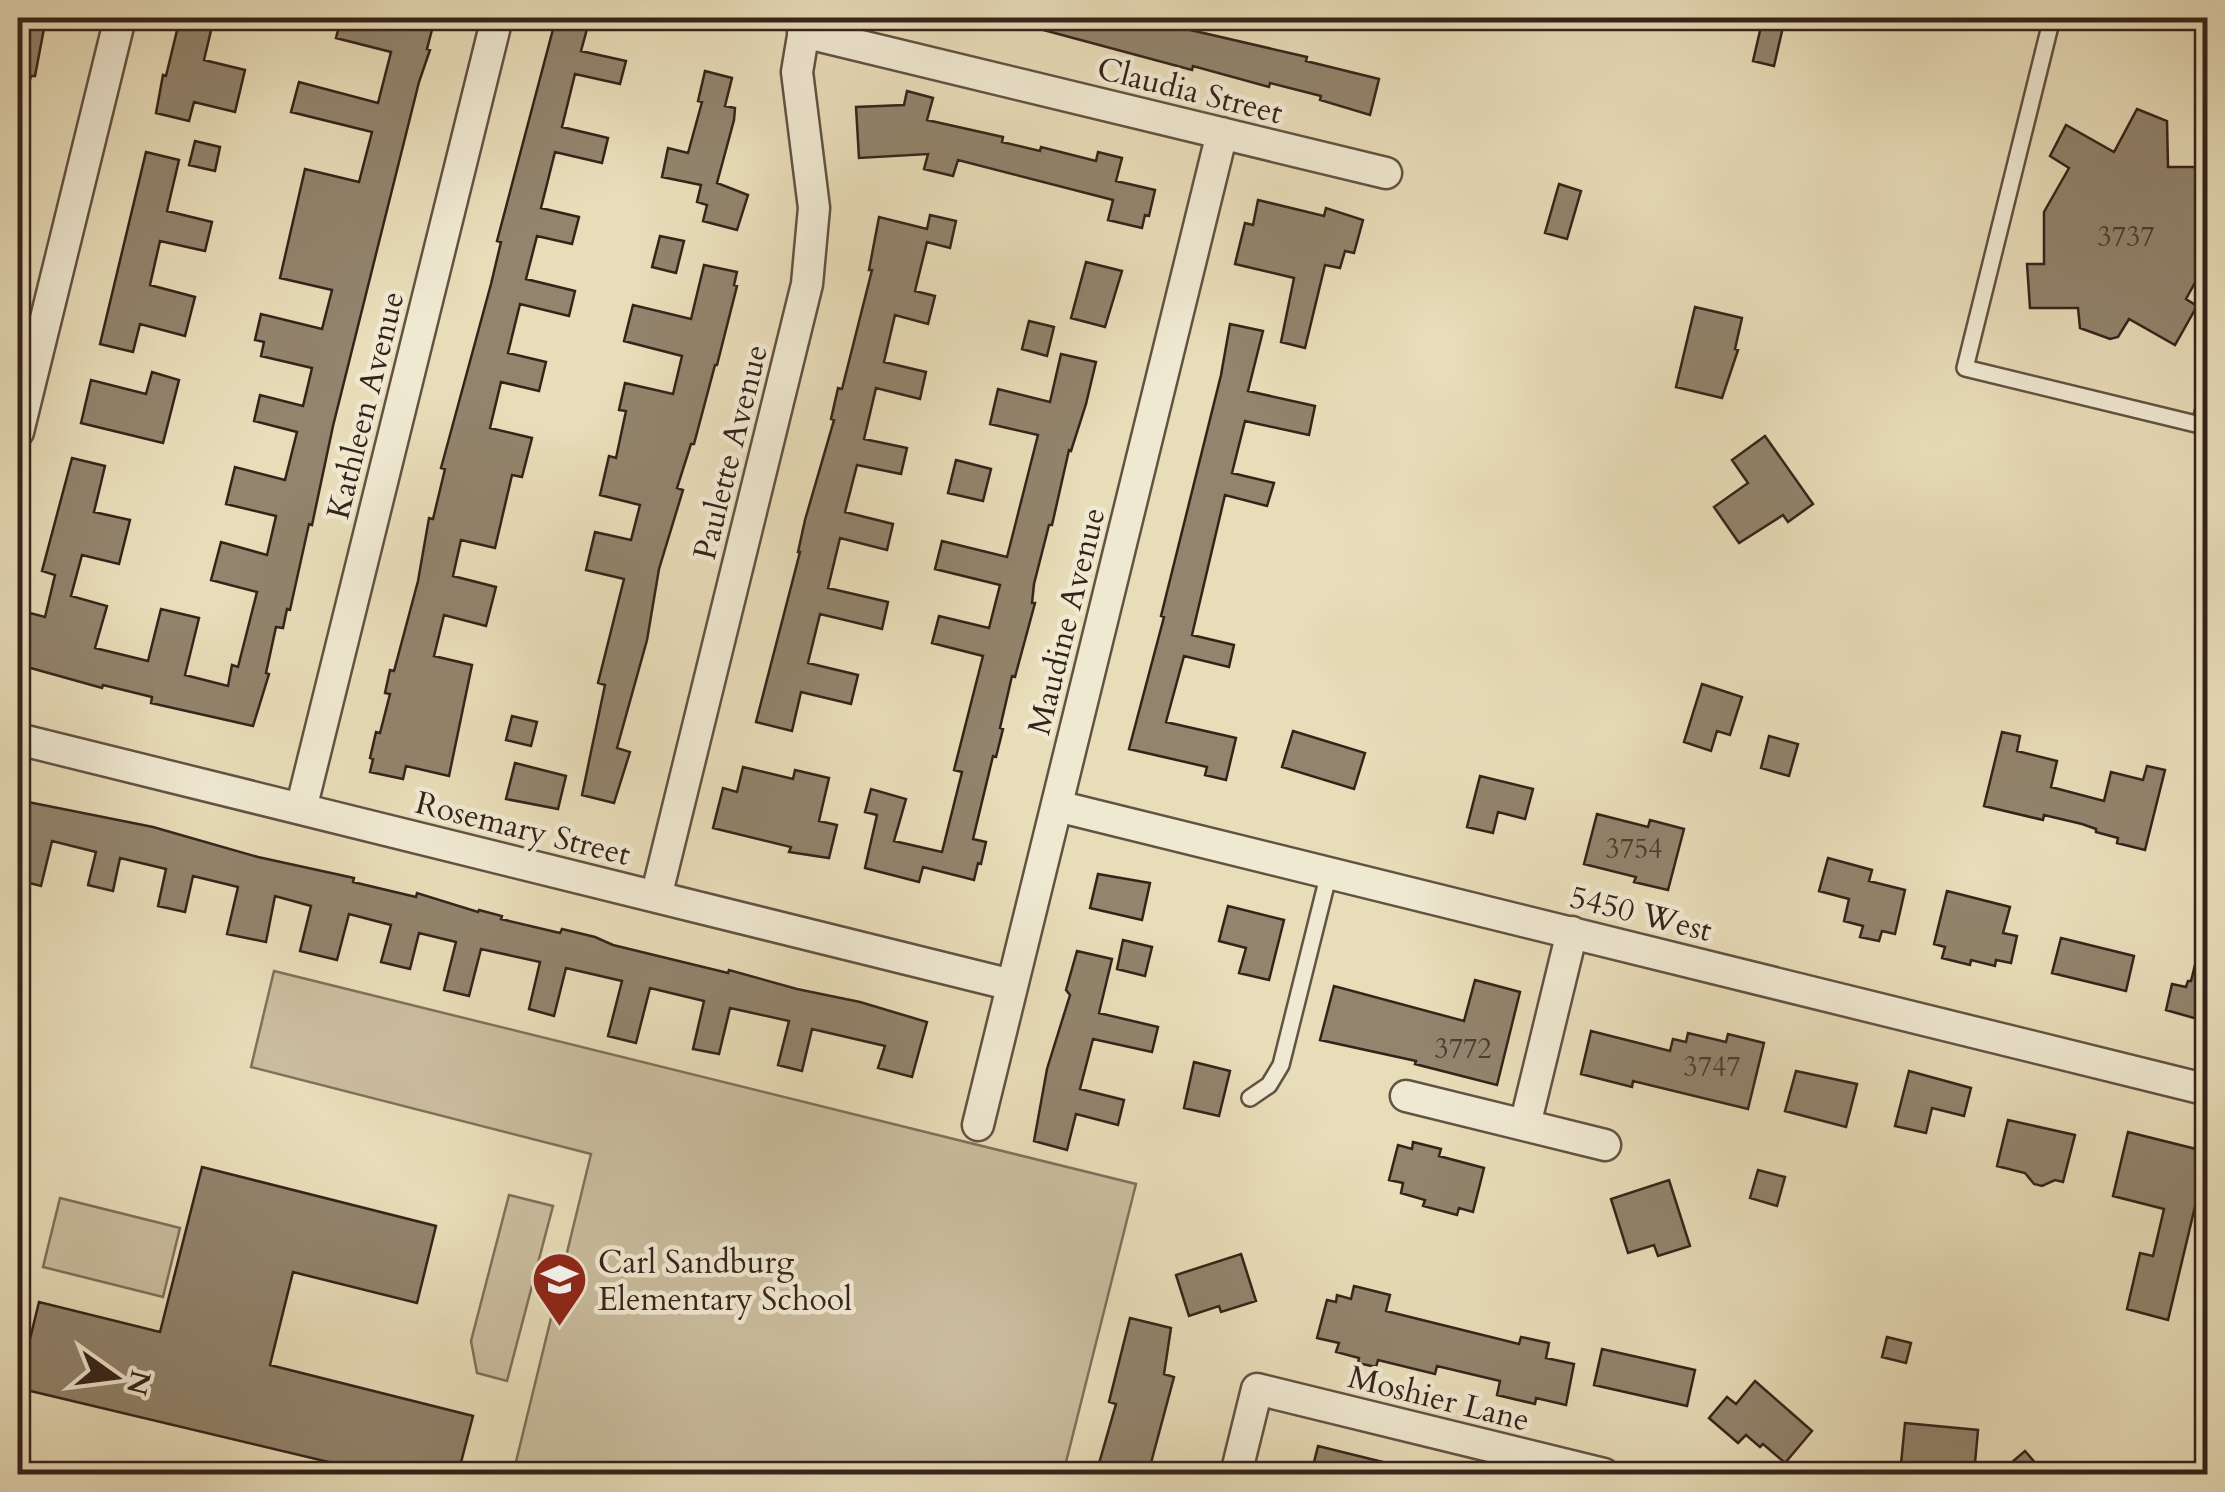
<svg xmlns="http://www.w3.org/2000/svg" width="2225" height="1492" viewBox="0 0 2225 1492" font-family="Cardo,serif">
	<rect width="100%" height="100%" fill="#e8ddb9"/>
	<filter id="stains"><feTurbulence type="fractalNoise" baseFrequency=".002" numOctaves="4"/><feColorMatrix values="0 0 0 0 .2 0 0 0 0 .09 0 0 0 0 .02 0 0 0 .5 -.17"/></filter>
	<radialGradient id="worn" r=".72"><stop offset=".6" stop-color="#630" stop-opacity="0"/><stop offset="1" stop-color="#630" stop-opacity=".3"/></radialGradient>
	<path fill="#cabd9e" stroke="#80705c" stroke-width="2.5" d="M274,971L1136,1184L1063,1474H513L591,1154L251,1067Z
		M509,1195L553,1206L507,1381L477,1373L471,1341Z
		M60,1198L180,1228L163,1297L43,1267Z"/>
	<path fill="#92846d" stroke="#35231a" stroke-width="2.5" d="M18,18H46L35,76H31L24,100H18Z
		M180,18H214L204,60L245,70L235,112L194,102L189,121L156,113L163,75L166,76Z
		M341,18H358L397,27L400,18H435L427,49L430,50L419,82L333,426L312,525L309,524L290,610L287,609L283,628L276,627L266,673L269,674L253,726L151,703L152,697L103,685L102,688L20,665L30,613L45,617L55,575L42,571L72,458L105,466L94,512L130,520L119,564L82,555L71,596L107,606L95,648L148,661L161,609L199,618L185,675L228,686L232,665L238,667L257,592L211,580L221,542L267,555L276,516L226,504L235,467L285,480L297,432L254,421L260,395L303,406L312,368L261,356L264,342L255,340L261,314L322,329L332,290L280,278L305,169L359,182L372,132L291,112L299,82L378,103L391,52L336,38Z
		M556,18H590L581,51L626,61L620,84L575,74L562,127L608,138L602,163L555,152L541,208L579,217L572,244L537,236L526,279L575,291L569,316L520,304L508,353L546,362L539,391L501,382L490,428L532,438L522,477L512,475L495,548L461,540L453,576L496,587L486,626L444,615L434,656L472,665L449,776L406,766L403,779L370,772L373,759L370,758L376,732L380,733L390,694L385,693L390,670L394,671L418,581L429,518L433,519L445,469L441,468L491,284L501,242L497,241Z
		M1026,18H1157L1156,22L1307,57L1306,61L1379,79L1370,115L1320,100L1321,96L1270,83L1269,87L1193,66L1192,70L1025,25Z
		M1763,18H1785L1774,66L1753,61Z
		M705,71L732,78L725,106L735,108L734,120L717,183L748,195L737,230L703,221L707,205L697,202L701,185L662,177L668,148L688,153L702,102L698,101Z
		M907,91L933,98L927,120L1003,137L1002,142L1040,151L1041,147L1096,161L1098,152L1122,158L1116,181L1155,190L1149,216L1145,215L1142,228L1108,220L1113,200L958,160L953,176L924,169L928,154L859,158L856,107L904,105Z
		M2137,109L2167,121L2168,167H2208V259L2186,299L2197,306L2175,345L2129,319L2118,337L2110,339L2080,328L2078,308H2030L2027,264H2044V212L2069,168L2050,156L2066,125L2114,152Z
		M195,141L220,147L215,171L189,165Z
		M146,152L179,160L167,211L212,222L205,251L160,241L150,285L195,297L185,336L140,324L133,352L100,344Z
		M1559,184L1581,191L1567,239L1545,233Z
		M1258,200L1324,216L1326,208L1363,220L1354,253L1345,251L1340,268L1325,265L1305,348L1281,342L1294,278L1235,264L1245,223L1253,225Z
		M930,215L956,221L950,248L927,242L915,291L935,296L928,324L895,315L884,362L926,372L920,399L876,388L864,439L907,448L901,474L857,465L845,512L893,524L887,550L840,538L828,588L888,602L882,629L820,614L808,663L858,675L851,704L801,692L792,731L756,722L800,552H798L805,520L834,420L831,419L838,388L842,389L872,270H869L879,217L927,229Z
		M660,236L684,241L676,273L652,267Z
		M1086,262L1122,271L1105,327L1071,318Z
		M704,265L737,272L734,285L737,286L717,365H715L694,444H691L677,488L683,490L659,569L647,640L617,748L630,752L614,803L582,795L605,685L598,683L624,579L586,570L595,532L631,540L640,505L600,495L609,456L616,458L626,411L619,410L625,383L673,394L682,356L624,341L633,305L691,319Z
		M1695,307L1742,318L1735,349L1738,350L1722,398L1676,387Z
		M1029,321L1054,327L1047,356L1022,349Z
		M1230,324L1263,331L1248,391L1315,406L1309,435L1245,421L1232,473L1274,483L1267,506L1225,495L1192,635L1234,645L1229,667L1184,656L1166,722L1236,738L1226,780L1205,775L1207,767L1129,749L1164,617L1161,616L1221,375Z
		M1061,354L1096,362L1086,404L1071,451L1069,450L1052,525H1049L1034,584L1032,603H1035L1015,677L1012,676L1000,728L1003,729L996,757L993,756L973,839L986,842L981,864L978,863L974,880L923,867L919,882L865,868L877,815L865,812L871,789L906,799L894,841L942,852L962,772L954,770L983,656L932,643L939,616L989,628L1000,585L935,569L942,541L1007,557L1038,435L990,424L998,389L1050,402Z
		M152,372L179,380L163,443L81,423L91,380L146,394Z
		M1765,436L1813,504L1788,522L1783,515L1739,543L1714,507L1748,483L1732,460Z
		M956,460L991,469L983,501L948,493Z
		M1702,684L1742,697L1730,735L1717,731L1711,751L1684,742Z
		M512,716L537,722L531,746L506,740Z
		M1293,731L1365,753L1354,789L1282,767Z
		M2002,732L2020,736L2017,751L2057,761L2051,787L2104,801L2111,772L2143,780L2147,766L2165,770L2145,850L2117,843L2118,838L2096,832V829L2082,824L2044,815L2043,820L1984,806Z
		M1769,736L1798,744L1789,776L1761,768Z
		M515,763L566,776L558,809L506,799Z
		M743,767L793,779L795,770L829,778L819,821L837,825L829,858L789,852L791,847L713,828L723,788L737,792Z
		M1480,776L1533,789L1525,819L1498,812L1493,833L1467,827Z
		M18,800L153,827L258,857L354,878L353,882L416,897L417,893L478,912L479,910L502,916L501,919L560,933L562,929L595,937L613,945L728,973L729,970L797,989L860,1002L927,1022L912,1077L878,1068L885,1046L812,1029L802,1071L778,1065L789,1021L730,1008L719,1054L693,1049L704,1001L650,988L636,1043L608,1036L622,981L566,968L554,1016L529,1009L540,962L481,949L469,996L444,990L456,942L419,933L410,969L381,962L391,925L349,914L337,960L300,951L311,906L275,896L266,942L227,934L238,887L193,876L185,912L158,906L166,869L120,858L113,891L88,885L96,852L52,841L41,886L18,880Z
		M1597,814L1648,827L1650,820L1684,829L1668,890L1634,882L1636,877L1584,864Z
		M1828,858L1872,870L1869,881L1905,890L1895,934L1882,931L1879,941L1860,937L1863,926L1844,921L1849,899L1819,891Z
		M1098,874L1150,883L1142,920L1090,908Z
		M1947,891L2010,907L2003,933L2017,936L2011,963L1996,960L1995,966L1971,960L1970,965L1942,958L1945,947L1934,944Z
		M1228,906L1284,920L1269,980L1239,973L1246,948L1219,941Z
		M2061,938L2134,956L2126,991L2052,973Z
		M1123,940L1152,947L1145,976L1117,969Z
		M2200,945L2208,946V1022L2166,1010L2172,984L2186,987L2188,981H2191Z
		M1077,951L1112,959L1099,1013L1158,1027L1152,1052L1093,1039L1080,1089L1124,1100L1118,1125L1076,1114L1067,1150L1034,1141L1047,1069L1070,995L1066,990Z
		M1475,980L1520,992L1497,1085L1415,1064L1416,1061L1320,1040L1334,986L1464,1021Z
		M1591,1031L1670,1051L1673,1039L1686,1042L1688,1033L1726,1042L1728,1034L1764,1043L1748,1109L1633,1081L1632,1087L1581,1074Z
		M1194,1062L1230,1071L1219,1116L1184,1108Z
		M1796,1071L1857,1084L1846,1127L1785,1111Z
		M1909,1071L1971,1088L1964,1116L1932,1108L1926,1133L1895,1126Z
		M2008,1120L2075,1135L2063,1182L2055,1180L2042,1186L2034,1184L2025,1173L1997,1166Z
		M2128,1132L2208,1152L2168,1320L2127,1309L2140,1253L2153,1256L2164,1209L2113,1196Z
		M1413,1142L1441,1149L1439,1156L1484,1168L1473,1212L1459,1208L1457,1215L1423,1206L1425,1200L1401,1193L1403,1183L1389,1180L1398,1145L1412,1149Z
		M202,1167L436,1226L417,1303L293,1272L270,1365L473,1416L458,1474H379L18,1388L39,1302L160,1332Z
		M1758,1170L1785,1177L1777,1206L1750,1198Z
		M1669,1180L1690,1246L1658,1256L1654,1245L1628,1253L1611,1199Z
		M1241,1254L1256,1301L1221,1312L1219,1306L1189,1316L1176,1275Z
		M1354,1286L1390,1295L1386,1311L1519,1344L1521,1337L1549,1343L1546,1358L1574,1364L1566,1405L1536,1398L1535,1404L1497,1395L1500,1381L1437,1366L1435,1374L1378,1360L1376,1367L1358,1363L1359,1358L1336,1352L1339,1343L1317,1338L1327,1300L1336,1302L1337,1295L1351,1299Z
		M1130,1318L1171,1328L1164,1374L1174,1377L1148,1474H1096L1116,1404L1109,1402Z
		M1887,1337L1911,1343L1906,1363L1882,1357Z
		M1602,1349L1695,1370L1687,1406L1594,1385Z
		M1755,1381L1812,1431L1785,1463L1763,1444L1760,1447L1746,1435L1738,1443L1709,1418L1727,1397L1736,1404Z
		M1905,1423L1978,1430L1974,1474L1928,1471V1474H1900Z
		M1318,1446L1403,1467L1402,1474H1311Z
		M2025,1451L2045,1474H1998Z"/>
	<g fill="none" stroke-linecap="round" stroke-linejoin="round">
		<defs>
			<path id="lane" d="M2052,18L1965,368L2200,425L2208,393
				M1250,1098L1269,1085L1281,1065L1329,873"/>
			<path id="street" d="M803,32L1386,173
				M18,432L120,18
				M18,739L1012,985
				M1057,806L2208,1090
				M301,809L497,18
				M656,897L807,284L814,208L797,72L806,18
				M1406,1096L1605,1145
				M978,1125L1222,133
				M1525,1125L1572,932
				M1236,1474L1257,1389L1604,1474"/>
		</defs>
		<use href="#lane" stroke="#625242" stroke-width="20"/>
		<use href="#street" stroke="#625242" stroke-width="35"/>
		<use href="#lane" stroke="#f0e9d2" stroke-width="15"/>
		<use href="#street" stroke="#f0e9d2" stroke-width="30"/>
	</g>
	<defs>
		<symbol id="school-pin" viewBox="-11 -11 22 30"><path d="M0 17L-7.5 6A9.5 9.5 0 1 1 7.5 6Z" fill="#8f2418" stroke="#f0e9d2"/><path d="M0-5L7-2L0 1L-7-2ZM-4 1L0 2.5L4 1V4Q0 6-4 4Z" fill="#fff"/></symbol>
	</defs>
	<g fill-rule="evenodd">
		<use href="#school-pin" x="528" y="1248" width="63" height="86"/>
	</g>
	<g text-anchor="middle" stroke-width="9" stroke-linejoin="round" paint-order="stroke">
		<g font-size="28" fill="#4c3b2f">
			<text x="2126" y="246">3737</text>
			<text x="1634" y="858">3754</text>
			<text x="1463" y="1058">3772</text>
			<text x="1712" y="1076">3747</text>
		</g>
		<g font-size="32" fill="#35231a" stroke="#f0e9d2">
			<text transform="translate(1190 90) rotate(14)" y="11">Claudia Street</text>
			<text transform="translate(365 405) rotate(-76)" y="11">Kathleen Avenue</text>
			<text transform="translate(730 452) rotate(-76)" y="11">Paulette Avenue</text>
			<text transform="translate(1066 621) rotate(-76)" y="11">Maudine Avenue</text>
			<text transform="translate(523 828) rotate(14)" y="11">Rosemary Street</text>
			<text transform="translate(1641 913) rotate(14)" y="11">5450 West</text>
			<text transform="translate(1439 1398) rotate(14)" y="11">Moshier Lane</text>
		</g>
		<g font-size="32" fill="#35231a" stroke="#f0e9d2" text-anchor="start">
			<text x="598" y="1273">Carl Sandburg<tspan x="598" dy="37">Elementary School</tspan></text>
		</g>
	</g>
	<rect width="2225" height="1492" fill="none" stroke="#e8ddb9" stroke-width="60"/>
	<rect x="20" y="20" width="2185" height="1452" fill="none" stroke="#35231a" stroke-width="5"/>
	<rect x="30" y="30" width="2165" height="1432" fill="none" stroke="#35231a" stroke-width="2.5"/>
	<g transform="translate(115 1377) rotate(104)" stroke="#f0e9d2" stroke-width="8" paint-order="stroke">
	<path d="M0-8L18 38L0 25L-18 38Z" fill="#35231a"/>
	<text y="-15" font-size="28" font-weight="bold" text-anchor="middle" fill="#35231a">N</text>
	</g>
	<rect width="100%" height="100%" filter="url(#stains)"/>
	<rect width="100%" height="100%" fill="url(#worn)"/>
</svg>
